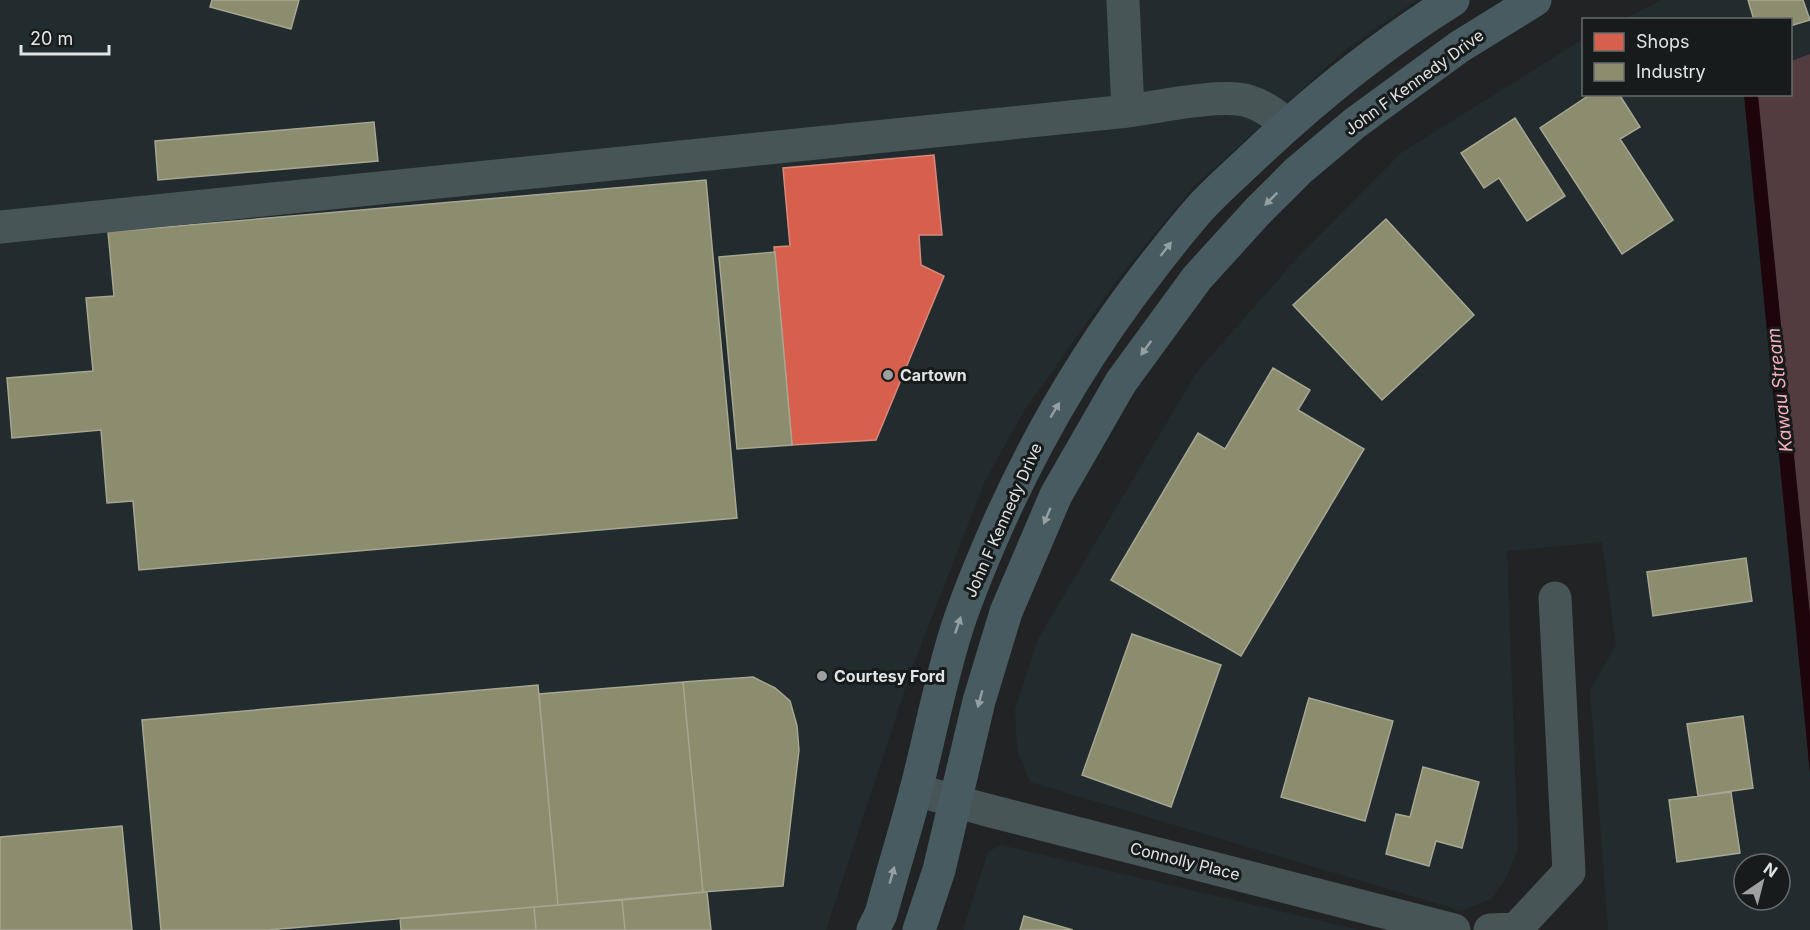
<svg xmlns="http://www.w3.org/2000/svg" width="1810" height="930" viewBox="0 0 1810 930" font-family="Inter,sans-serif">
	<rect width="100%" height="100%" fill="#222324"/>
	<path fill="#222c2e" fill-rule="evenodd" d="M0,0H1417L1349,47L1193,187L1117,280L1024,411L985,481L912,668L826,930H0Z
		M1662,0H1810V54L1791,61L1790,20H1622Z
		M1583,39L1584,94L1751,95L1810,686V930H1608L1590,691L1616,645L1602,542L1507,551L1518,849L1506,878L1491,899L1462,911L1030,782L1017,750L1015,709L1038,639L1197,372L1300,255L1401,153ZM1744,864H1780V900H1744Z
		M1001,845L1359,930H963L988,852Z"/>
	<path fill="#523c40" d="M1810,54V686L1751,95L1790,94L1791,61Z"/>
	<path fill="#1e040b" d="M1744,95H1758L1810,615V774Z"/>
	<path fill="#d6604d" stroke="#d9887b" stroke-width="1.5" d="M934,155L942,235H919L921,265L944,276L876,440L792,445L774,247L790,246L783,168Z"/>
	<path fill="#8c8c6e" stroke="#a6a692" stroke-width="1.5" d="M212,0H299L291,29L210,7Z
		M1748,0H1803L1810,20L1790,26V20H1754Z
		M1591,94H1619L1640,127L1620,139L1673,220L1622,254L1540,128Z
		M1515,118L1565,196L1527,221L1499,178L1484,188L1461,153Z
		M374,122L378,161L158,180L155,141Z
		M706,180L737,518L139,570L133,501L107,503L101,430L12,438L7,378L93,371L86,298L114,296L108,232Z
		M1386,219L1474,315L1382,400L1293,305Z
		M775,252L792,445L737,449L719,257Z
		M1273,368L1310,390L1298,410L1364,449L1241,656L1111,580L1198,433L1225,449Z
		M1746,558L1752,601L1653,616L1647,572Z
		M1132,634L1221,665L1171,807L1082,775Z
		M753,677L775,688L790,701L797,726L799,750L783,886L703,892L683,682Z
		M683,682L703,892L558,905L539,694Z
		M538,685L558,905L268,930H161L142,720Z
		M1309,698L1393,721L1365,821L1281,797Z
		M1743,716L1753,788L1698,796L1687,724Z
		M1423,767L1479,782L1462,848L1436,841L1429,866L1386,854L1396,814L1410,817Z
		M1731,792L1740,853L1677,862L1669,800Z
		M122,826L132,930H0V837Z
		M707,892L711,930H625L622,900Z
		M622,900L625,930H536L534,907Z
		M534,907L536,930H401L400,918Z
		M1024,916L1073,930H1020Z"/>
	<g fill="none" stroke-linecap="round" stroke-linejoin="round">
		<path stroke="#485557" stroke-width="33" d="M1123,1L1128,111
			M0,227L1128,111C1157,107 1222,93 1248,101C1262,105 1277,116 1287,125
			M916,790L983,809L1454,930
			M1490,930L1516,929L1569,872L1555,598"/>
		<path stroke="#475b60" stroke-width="33" d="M873,930L881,914C892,873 905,832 916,790C930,736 940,681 957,628C968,594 982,561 996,529C1037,436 1087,351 1150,270C1167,248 1184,226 1203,205C1218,189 1235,174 1251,159C1313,100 1381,45 1453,0
			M919,930L939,870L979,701L1006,612L1056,495L1121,382L1197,278L1257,212L1298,171L1355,123L1459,47L1535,0"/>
	</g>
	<defs><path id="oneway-solid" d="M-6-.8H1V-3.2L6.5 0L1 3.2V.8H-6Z" transform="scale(1.5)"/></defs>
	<g fill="#94a0a2">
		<use href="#oneway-solid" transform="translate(1271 199) rotate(135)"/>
		<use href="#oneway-solid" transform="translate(1166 249) rotate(-52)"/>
		<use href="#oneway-solid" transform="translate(1146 348) rotate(126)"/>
		<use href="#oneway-solid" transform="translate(1055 410) rotate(-59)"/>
		<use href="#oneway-solid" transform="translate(1047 516) rotate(113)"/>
		<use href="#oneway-solid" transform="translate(958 625) rotate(-71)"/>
		<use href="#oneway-solid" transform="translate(980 699) rotate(105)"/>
		<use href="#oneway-solid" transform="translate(892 875) rotate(-74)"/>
	</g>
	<g fill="#9ea0a1" stroke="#171b1c" stroke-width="2">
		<circle cx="888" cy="375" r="6"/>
		<circle cx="822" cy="676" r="6"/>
	</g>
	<g text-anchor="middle" stroke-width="6" stroke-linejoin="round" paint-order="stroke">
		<g font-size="16" fill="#e1e4e5" stroke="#171b1c">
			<text transform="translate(1414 82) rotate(-36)" y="6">John F Kennedy Drive</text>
			<text transform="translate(1003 520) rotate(-66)" y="6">John F Kennedy Drive</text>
			<text transform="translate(1185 861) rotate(14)" y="6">Connolly Place</text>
		</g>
		<g font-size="16" font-weight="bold" fill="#e1e4e5" stroke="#171b1c" text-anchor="start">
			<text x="900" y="381">Cartown</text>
			<text x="834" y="682">Courtesy Ford</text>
		</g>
		<g font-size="18" font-style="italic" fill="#f9afbd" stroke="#171b1c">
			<text transform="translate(1780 390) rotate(-96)" y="6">Kawau Stream</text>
		</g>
	</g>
	<rect x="1582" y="18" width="210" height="78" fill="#171b1c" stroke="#686b6c" stroke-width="1.5"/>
	<rect x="1594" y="33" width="30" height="18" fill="#d6604d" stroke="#686b6c" stroke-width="1.5"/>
	<text x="1636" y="48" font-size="18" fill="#e1e4e5">Shops</text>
	<rect x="1594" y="63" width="30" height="18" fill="#8c8c6e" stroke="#686b6c" stroke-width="1.5"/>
	<text x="1636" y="78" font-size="18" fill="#e1e4e5">Industry</text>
	<g transform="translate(1762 882) rotate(35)"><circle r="28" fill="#171b1c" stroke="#686b6c" stroke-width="1.5"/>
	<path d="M0-4.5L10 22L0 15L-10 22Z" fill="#9ea0a1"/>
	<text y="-9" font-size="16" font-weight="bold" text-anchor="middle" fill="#e1e4e5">N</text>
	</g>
	<path d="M21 45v9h88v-9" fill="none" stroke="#e1e4e5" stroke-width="3"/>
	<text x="30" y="45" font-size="18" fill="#e1e4e5" stroke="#171b1c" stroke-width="4.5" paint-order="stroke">20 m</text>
</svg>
